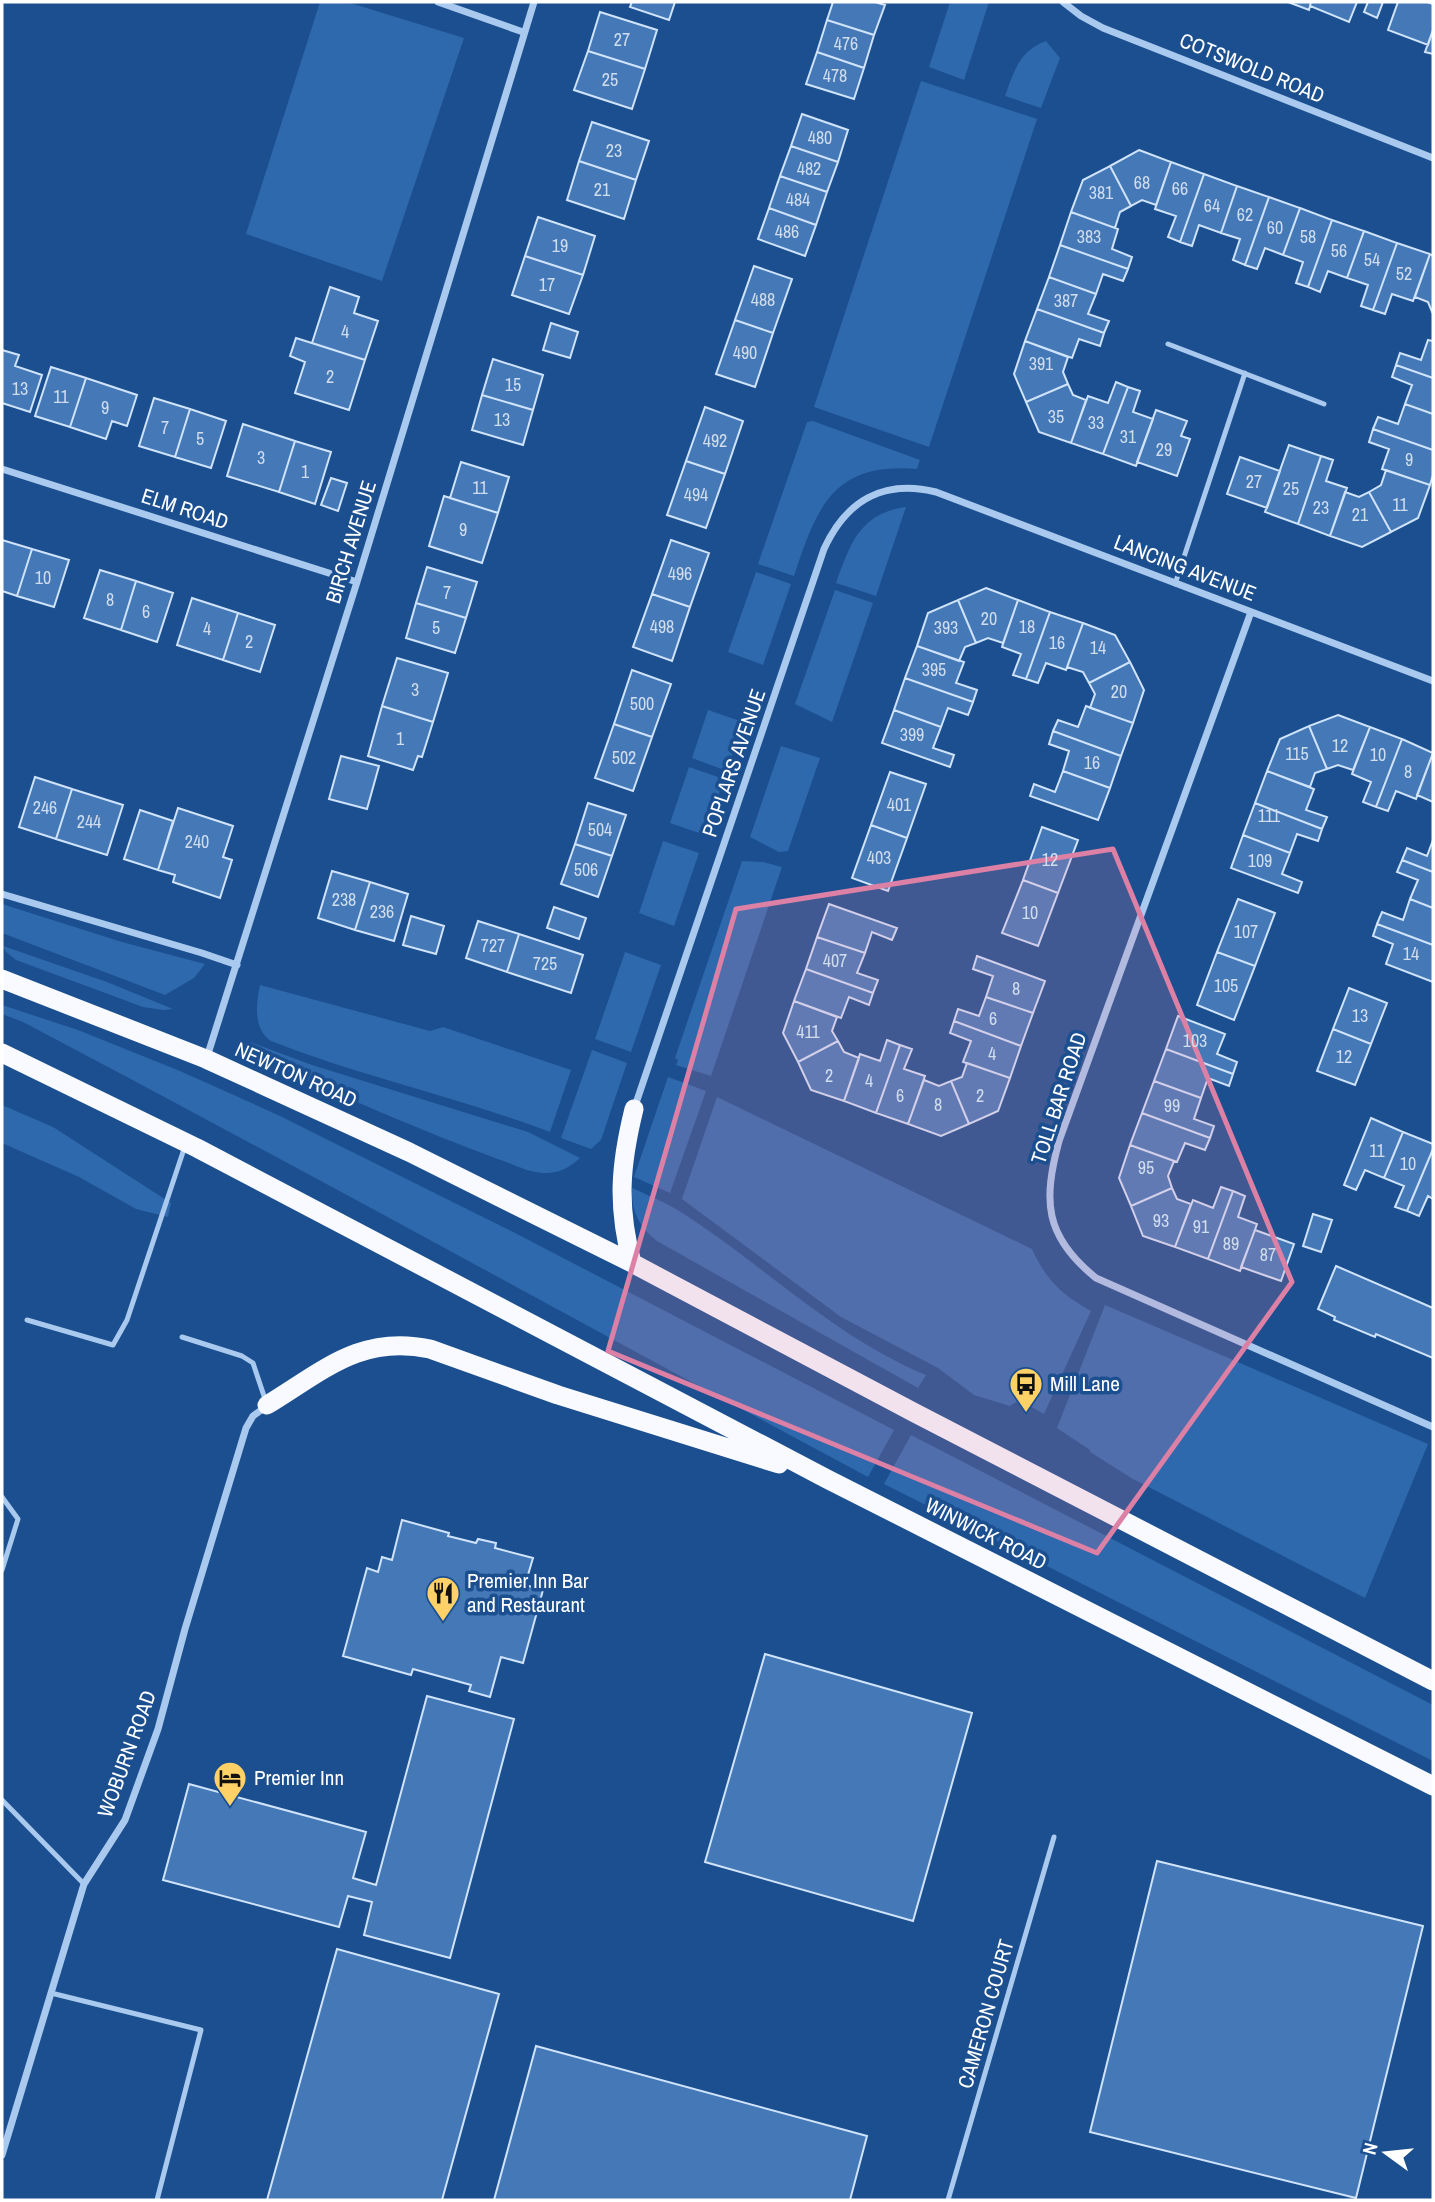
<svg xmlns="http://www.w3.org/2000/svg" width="1435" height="2202" viewBox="0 0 1435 2202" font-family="'Archivo Narrow',sans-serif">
	<rect width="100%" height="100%" fill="#1b4f8f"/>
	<path fill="#2e69ad" d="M320,2H347L464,38L382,281L246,234Z
		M950,2H989L964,80L929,67Z
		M1046,41L1060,58L1041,108L1005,96C1014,71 1019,51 1046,41Z
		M921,81L1037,119L929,447L814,407Z
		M813,421L920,460L917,469C834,462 817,506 794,576L758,564L807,422Z
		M906,507L876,596L836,583C850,544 860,513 906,507Z
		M756,572L791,584L763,665L728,652Z
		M835,590L873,603L832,722L795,704Z
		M708,710L743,722L727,771L692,758Z
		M781,746L820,758L788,851L779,852L750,837Z
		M689,767L724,779L705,835L670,823Z
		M663,841L699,853L674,926L639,913Z
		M742,861L763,862L782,867L711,1076L676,1065L678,1060L675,1058Z
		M2,904L122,942L205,964L194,978L165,995L2,933Z
		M3,946L107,982L173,1009L163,1010L143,1007L16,960L6,952Z
		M625,952L661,965L631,1052L595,1039Z
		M260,985L430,1031L443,1027L571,1070L550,1132C458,1097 362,1077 271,1041C253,1029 256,1004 260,985Z
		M2,1005L78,1030L180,1071L278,1115L517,1234L894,1430L868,1477C586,1326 306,1171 23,1022L2,1014Z
		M250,1042L312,1065L528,1132L580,1158C570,1167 560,1173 546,1173C530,1174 511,1163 495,1158C421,1131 349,1098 277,1068L255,1051Z
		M592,1050L627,1063L601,1140L591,1149L561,1138Z
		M668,1077L706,1091L670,1193L634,1177Z
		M717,1097L1032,1249C1046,1280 1062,1295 1091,1311L1044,1414L1019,1400L1010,1406L974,1395L938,1368L841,1317L682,1199Z
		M2,1105L53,1127L171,1203L168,1217L136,1209L79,1177L2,1143Z
		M632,1188C647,1195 662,1201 676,1209C761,1262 832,1336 926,1375L918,1388L657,1241C639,1227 631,1211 632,1188Z
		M1105,1305L1428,1444L1365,1598L1133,1479L1090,1452V1450L1057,1428Z
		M911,1435L1433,1705V1761L884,1484Z"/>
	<path fill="#4478b7" stroke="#cfe3fa" stroke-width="2" d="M632,2H675L669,20L630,7Z
		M833,2H875L885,5L874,35L827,20Z
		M1288,2H1311L1309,10Z
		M1311,2H1357L1349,22L1310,6Z
		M1368,2H1383L1377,18L1364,12Z
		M1398,2H1427L1433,4V30L1428,45L1388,30Z
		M600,12L657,30L645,69L588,51Z
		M827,20L874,35L864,68L817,52Z
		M1433,30V54L1425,52Z
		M588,51L645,69L632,109L574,90Z
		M817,52L864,68L854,99L806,84Z
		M802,114L848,130L838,162L791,146Z
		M592,122L649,141L636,180L579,161Z
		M791,146L838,162L827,192L780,176Z
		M1139,150L1171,162L1156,205L1142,200L1131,206L1110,166Z
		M579,161L636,180L624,219L567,200Z
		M1171,162L1204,174L1180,242L1168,237L1176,216L1155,209Z
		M1110,166L1131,206L1120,212L1115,228L1071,212L1083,180Z
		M1204,174L1237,186L1221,233L1199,225L1192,246L1180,242Z
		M780,176L827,192L816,225L769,208Z
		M1237,186L1269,197L1245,265L1233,260L1240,239L1221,233Z
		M1269,197L1300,208L1283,255L1265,248L1257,269L1245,265Z
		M769,208L816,225L805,256L758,239Z
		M1300,208L1332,220L1308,287L1296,283L1303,262L1283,255Z
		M1071,212L1118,229L1112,249L1132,257L1128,269L1060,245Z
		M538,217L595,236L583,275L525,256Z
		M1332,220L1364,231L1347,278L1328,271L1320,292L1308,287Z
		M1364,231L1397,243L1373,310L1361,306L1368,285L1347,278Z
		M1397,243L1430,254L1413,301L1392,294L1385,314L1373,310Z
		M1060,245L1128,269L1123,281L1103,274L1096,294L1049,277Z
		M1430,254L1433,256V314L1428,302L1415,297Z
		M525,256L583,275L569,314L512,295Z
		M754,266L792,279L773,333L735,320Z
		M1049,277L1096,294L1088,314L1109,321L1104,333L1037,309Z
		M330,287L359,297L354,313L378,321L365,360L312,343Z
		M1037,309L1104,333L1100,346L1079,339L1072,358L1025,341Z
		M735,320L773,333L755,387L716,374Z
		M551,323L578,332L570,358L543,350Z
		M296,338L365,360L349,410L295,393L305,362L290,356Z
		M1428,340L1433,341V378L1396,365L1400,353L1421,360Z
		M1025,341L1068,357L1063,372L1068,384L1026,402L1014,374Z
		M2,350L19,355L15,366L42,375L30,412L2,403Z
		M493,359L543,375L533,410L482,395Z
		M1396,365L1433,378V414L1405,404L1412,385L1392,377Z
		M51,367L86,378L70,427L35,416Z
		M86,378L137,395L127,426L112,421L106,439L70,427Z
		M1116,382L1128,387L1103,454L1071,443L1088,396L1108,403Z
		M1068,384L1073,395L1086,400L1071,443L1039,432L1026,402Z
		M1128,387L1140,391L1133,412L1153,419L1136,466L1103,454Z
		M482,395L533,410L523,445L472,430Z
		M154,398L190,409L175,457L139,446Z
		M1405,404L1433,414V450L1373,429L1378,417L1398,424Z
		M705,407L743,421L725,474L686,461Z
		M190,409L226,421L211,468L175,457Z
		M1156,410L1187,421L1181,436L1190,439L1177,476L1137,462Z
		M243,424L295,441L279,492L227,476Z
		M1373,429L1433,450V475L1430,485L1382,469L1389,449L1369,442Z
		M295,441L331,452L315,504L279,492Z
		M1289,445L1321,456L1298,524L1265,512Z
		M1321,456L1333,460L1326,481L1347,488L1330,536L1298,524Z
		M1240,457L1280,471L1267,508L1227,494Z
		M686,461L725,474L706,528L667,515Z
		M461,462L509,477L498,513L450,498Z
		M1386,470L1430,485L1418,518L1391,532L1369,492L1381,485Z
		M331,478L347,483L338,511L321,505Z
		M1345,492L1359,497L1369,492L1391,532L1362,547L1330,536Z
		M444,496L498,513L482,563L429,546Z
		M2,540L32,549L17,596L2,591Z
		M671,540L709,553L690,607L652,594Z
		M32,549L69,560L54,607L17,596Z
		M427,567L477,582L466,618L416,603Z
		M100,570L136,581L121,630L84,618Z
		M136,581L173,593L157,642L121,630Z
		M986,588L1018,600L1003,643L988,638L976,643L958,600Z
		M652,594L690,607L672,661L633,647Z
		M192,598L238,613L223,660L177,645Z
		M958,600L976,643L965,647L959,661L917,646L928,613Z
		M1018,600L1050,612L1026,679L1013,675L1021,654L1002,647Z
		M416,603L466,618L455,653L406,638Z
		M1050,612L1083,623L1066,670L1046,663L1038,683L1026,679Z
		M238,613L275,625L260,672L223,660Z
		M1083,623L1115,635L1130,662L1089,683L1083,672L1067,667Z
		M917,646L964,662L956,683L977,690L973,702L905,678Z
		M397,658L448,673L433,722L382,706Z
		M1130,662L1144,690L1133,723L1090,708L1095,694L1089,683Z
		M632,670L671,684L652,737L614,724Z
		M905,678L973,702L968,715L948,708L941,727L894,710Z
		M382,706L433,722L422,757L418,756L413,770L368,756Z
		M1086,706L1133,723L1121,756L1053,731L1058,720L1078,727Z
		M894,710L941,727L933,748L954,755L950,767L882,743Z
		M1338,715L1370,727L1353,770L1338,765L1327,769L1309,726Z
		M614,724L652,737L633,791L595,778Z
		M1309,726L1327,769L1315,773L1310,787L1267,771L1280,739Z
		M1370,727L1402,739L1376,807L1363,802L1371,782L1352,774Z
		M1053,731L1121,756L1110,788L1063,771L1069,751L1049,744Z
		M1402,739L1433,753L1416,799L1396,791L1388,811L1376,807Z
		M1433,753V802L1417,795Z
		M341,756L379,766L367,809L329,799Z
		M1063,771L1110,788L1098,820L1030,796L1034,784L1055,792Z
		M1267,771L1314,789L1306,810L1327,817L1322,829L1255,803Z
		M890,772L926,784L907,838L871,825Z
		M35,777L72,789L56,839L19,827Z
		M72,789L123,805L107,855L56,839Z
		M588,803L626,815L612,856L575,844Z
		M1255,803L1322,829L1318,841L1297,834L1290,853L1243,835Z
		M178,808L233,826L223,857L232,860L220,898L173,882L175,875L158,870Z
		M140,810L173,821L158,870L124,859Z
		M871,825L907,838L888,891L852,878Z
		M1042,827L1078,840L1058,893L1023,880Z
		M1243,835L1290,853L1282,874L1302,882L1298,893L1231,868Z
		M1433,840V872L1402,860L1407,848L1427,856Z
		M575,844L612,856L598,897L561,884Z
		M1402,860L1433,872V908L1410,899L1418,880L1397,872Z
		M332,871L370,882L355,930L318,918Z
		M1023,880L1058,893L1038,946L1002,933Z
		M370,882L408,894L394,941L355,930Z
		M1238,899L1275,913L1255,966L1217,952Z
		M1410,899L1433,908V945L1377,924L1382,912L1403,920Z
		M829,904L897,928L892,940L872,932L865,953L817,937Z
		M554,907L586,918L579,939L547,928Z
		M411,916L444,926L436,954L403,945Z
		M478,921L519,934L507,972L466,958Z
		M1377,924L1433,945V982L1386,964L1393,944L1373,936Z
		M519,934L583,955L571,993L507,972Z
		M817,937L865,953L857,973L878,980L873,993L806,969Z
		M1217,952L1255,966L1234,1020L1197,1005Z
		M977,956L1045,981L1033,1013L986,997L993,976L973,969Z
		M806,969L873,993L869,1005L849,997L841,1018L794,1001Z
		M1349,988L1387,1003L1371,1044L1333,1029Z
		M986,997L1033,1013L1021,1046L954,1021L958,1009L979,1016Z
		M794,1001L837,1017L832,1031L838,1041L798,1062L783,1033Z
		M1178,1016L1225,1034L1217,1054L1237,1062L1233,1074L1166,1049Z
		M954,1021L1021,1046L1010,1078L963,1062L971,1041L950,1033Z
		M1333,1029L1371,1044L1355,1085L1317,1071Z
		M887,1040L900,1045L876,1113L844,1101L860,1054L880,1061Z
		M838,1041L844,1052L859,1058L844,1101L811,1090L798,1062Z
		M900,1045L912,1049L904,1069L925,1076L908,1124L876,1113Z
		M1166,1049L1233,1074L1229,1086L1208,1078L1201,1098L1154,1081Z
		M967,1063L1010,1078L998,1111L969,1124L951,1081L962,1077Z
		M924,1080L939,1086L951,1081L969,1124L941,1136L908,1124Z
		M1154,1081L1201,1098L1194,1119L1214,1126L1210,1138L1142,1113Z
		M1142,1113L1210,1138L1205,1150L1185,1143L1177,1162L1130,1145Z
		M1371,1118L1403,1132L1384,1178L1365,1170L1356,1190L1344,1185Z
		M1403,1132L1433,1144V1149L1407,1211L1395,1207L1404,1186L1384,1178Z
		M1130,1145L1174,1161L1168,1176L1172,1188L1131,1206L1119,1178Z
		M1433,1149V1199L1428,1196L1419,1216L1407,1211Z
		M1221,1187L1233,1191L1208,1259L1175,1247L1193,1200L1213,1208Z
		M1172,1188L1177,1199L1191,1204L1175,1247L1143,1236L1131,1206Z
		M1233,1191L1245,1196L1238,1217L1257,1224L1240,1271L1208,1259Z
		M1313,1214L1332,1220L1321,1252L1303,1246Z
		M1255,1230L1294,1244L1281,1281L1241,1267Z
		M1336,1266L1433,1308V1358L1376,1334L1375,1337L1334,1320L1335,1317L1318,1309Z
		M402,1520L449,1533L448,1536L476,1543L478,1539L496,1543L495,1548L533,1558L525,1585L543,1590L523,1663L501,1657L490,1697L469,1691L471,1685L413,1669L411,1675L343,1656L367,1568L378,1572L382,1557L392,1560Z
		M765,1654L972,1713L913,1921L705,1862Z
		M427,1696L514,1719L450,1958L364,1935L372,1902L348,1896L339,1927L163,1880L189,1784L366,1832L353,1878L376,1885Z
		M1157,1861L1423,1926L1356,2198L1090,2132Z
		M337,1949L499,1994L442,2200H267Z
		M536,2046L867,2136L850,2200H494Z"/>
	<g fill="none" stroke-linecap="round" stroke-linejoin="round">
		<path stroke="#a9c9ee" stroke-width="5" d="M1168,344L1324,404
			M1175,584L1245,373
			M27,1320L113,1345L127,1320L185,1146
			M182,1337L242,1356L253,1363L266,1402
			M2,1497L18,1519L2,1570
			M2,1800L84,1884
			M51,1993L201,2030L157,2200
			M948,2200L1054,1837"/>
		<path stroke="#a9c9ee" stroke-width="7" d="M438,2L523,32
			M1063,2L1081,16L1103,28L1433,158
			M2,469L357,582
			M1251,612L1059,1141C1043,1201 1044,1236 1096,1278L1433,1427
			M2,894L202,953L237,965
			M207,1057L357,582L534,2
			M634,1109L824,549C846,501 883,479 936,492L1433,681
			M2,2155L84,1884L125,1820L158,1729L185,1629L246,1428L253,1416L267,1406"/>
		<path stroke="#f8faff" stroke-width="19" d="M2,979L206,1059L409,1152L632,1263L915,1413L1433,1681
			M2,1053L197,1148L827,1479L1433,1786
			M632,1263C617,1206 620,1166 634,1109
			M267,1405C323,1371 361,1334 430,1349L558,1395L779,1464"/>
	</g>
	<path fill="#dd80a5" fill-opacity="0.2" stroke="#dd80a5" stroke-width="5" stroke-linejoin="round" d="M1113,849L1292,1282L1097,1553L608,1351L736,909Z"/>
	<defs>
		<symbol id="bus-pin" viewBox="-11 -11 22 30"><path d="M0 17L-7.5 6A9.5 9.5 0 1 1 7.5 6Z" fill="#ffd166" stroke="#1b4f8f"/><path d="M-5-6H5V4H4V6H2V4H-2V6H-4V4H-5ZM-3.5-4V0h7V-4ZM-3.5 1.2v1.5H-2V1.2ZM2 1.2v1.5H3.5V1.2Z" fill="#111"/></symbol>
		<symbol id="restaurant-pin" viewBox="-11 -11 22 30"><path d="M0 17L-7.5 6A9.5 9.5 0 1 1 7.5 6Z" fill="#ffd166" stroke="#1b4f8f"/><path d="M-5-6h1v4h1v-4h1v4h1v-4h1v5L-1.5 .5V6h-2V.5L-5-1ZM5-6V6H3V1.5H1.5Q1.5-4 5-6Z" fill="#111"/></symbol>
		<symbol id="hotel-pin" viewBox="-11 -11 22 30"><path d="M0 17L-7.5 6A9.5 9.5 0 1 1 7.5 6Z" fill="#ffd166" stroke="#1b4f8f"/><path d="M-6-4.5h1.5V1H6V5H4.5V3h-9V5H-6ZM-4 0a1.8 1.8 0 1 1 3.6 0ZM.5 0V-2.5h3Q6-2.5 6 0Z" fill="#111"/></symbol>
	</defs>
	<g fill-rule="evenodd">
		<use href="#bus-pin" x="1007" y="1365" width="38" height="52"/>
		<use href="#restaurant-pin" x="424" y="1574" width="38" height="52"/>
		<use href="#hotel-pin" x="211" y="1759" width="38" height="52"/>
	</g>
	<g text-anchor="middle" stroke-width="7" stroke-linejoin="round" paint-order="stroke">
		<g font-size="18" fill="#d0dded">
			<text x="622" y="46">27</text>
			<text x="846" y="50">476</text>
			<text x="835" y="82">478</text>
			<text x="610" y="86">25</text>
			<text x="820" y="144">480</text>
			<text x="614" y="157">23</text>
			<text x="809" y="175">482</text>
			<text x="1142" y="189">68</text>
			<text x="1180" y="195">66</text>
			<text x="602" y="196">21</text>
			<text x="1101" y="199">381</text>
			<text x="798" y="206">484</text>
			<text x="1212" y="212">64</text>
			<text x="1245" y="221">62</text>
			<text x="1275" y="234">60</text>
			<text x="787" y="238">486</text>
			<text x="1089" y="243">383</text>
			<text x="1308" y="243">58</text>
			<text x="560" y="252">19</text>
			<text x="1339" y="257">56</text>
			<text x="1372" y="266">54</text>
			<text x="1404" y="280">52</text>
			<text x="547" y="291">17</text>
			<text x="763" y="306">488</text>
			<text x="1066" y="307">387</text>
			<text x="345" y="338">4</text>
			<text x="745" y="359">490</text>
			<text x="1041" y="370">391</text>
			<text x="330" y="383">2</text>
			<text x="513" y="391">15</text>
			<text x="20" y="395">13</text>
			<text x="61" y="403">11</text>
			<text x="105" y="414">9</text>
			<text x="1056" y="423">35</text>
			<text x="502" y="426">13</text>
			<text x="1096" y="429">33</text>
			<text x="165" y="434">7</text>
			<text x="1128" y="443">31</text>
			<text x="200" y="445">5</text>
			<text x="715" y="447">492</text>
			<text x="1164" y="456">29</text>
			<text x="261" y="464">3</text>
			<text x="1409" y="466">9</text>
			<text x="305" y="478">1</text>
			<text x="1254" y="488">27</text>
			<text x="480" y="494">11</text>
			<text x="1291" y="495">25</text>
			<text x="696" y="501">494</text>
			<text x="1400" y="511">11</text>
			<text x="1321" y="514">23</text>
			<text x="1360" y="521">21</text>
			<text x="463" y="536">9</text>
			<text x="680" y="580">496</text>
			<text x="43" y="584">10</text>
			<text x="447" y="599">7</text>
			<text x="110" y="606">8</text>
			<text x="146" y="618">6</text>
			<text x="989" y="625">20</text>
			<text x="662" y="633">498</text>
			<text x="1027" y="633">18</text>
			<text x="436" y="634">5</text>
			<text x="946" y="634">393</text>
			<text x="207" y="635">4</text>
			<text x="249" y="648">2</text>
			<text x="1057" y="649">16</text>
			<text x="1098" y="654">14</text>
			<text x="934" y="676">395</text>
			<text x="415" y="696">3</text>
			<text x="1119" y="698">20</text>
			<text x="642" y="710">500</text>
			<text x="912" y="741">399</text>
			<text x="400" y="745">1</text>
			<text x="1340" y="752">12</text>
			<text x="1297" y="760">115</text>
			<text x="1378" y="761">10</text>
			<text x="624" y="764">502</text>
			<text x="1092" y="769">16</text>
			<text x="1408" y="778">8</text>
			<text x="899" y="811">401</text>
			<text x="45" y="814">246</text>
			<text x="1269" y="822">111</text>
			<text x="89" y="828">244</text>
			<text x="600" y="836">504</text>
			<text x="197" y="848">240</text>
			<text x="879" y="864">403</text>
			<text x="1050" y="866">12</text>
			<text x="1260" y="867">109</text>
			<text x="586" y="876">506</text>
			<text x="344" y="906">238</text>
			<text x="382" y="918">236</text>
			<text x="1030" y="919">10</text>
			<text x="1246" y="938">107</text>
			<text x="493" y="952">727</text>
			<text x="1411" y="960">14</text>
			<text x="835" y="967">407</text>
			<text x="545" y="970">725</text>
			<text x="1226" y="992">105</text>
			<text x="1016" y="995">8</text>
			<text x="1360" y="1022">13</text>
			<text x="993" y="1025">6</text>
			<text x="808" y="1038">411</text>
			<text x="1195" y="1047">103</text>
			<text x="992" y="1060">4</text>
			<text x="1344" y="1063">12</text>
			<text x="829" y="1082">2</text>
			<text x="869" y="1087">4</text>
			<text x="900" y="1102">6</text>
			<text x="980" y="1102">2</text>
			<text x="938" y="1111">8</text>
			<text x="1172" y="1112">99</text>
			<text x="1377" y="1157">11</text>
			<text x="1408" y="1170">10</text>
			<text x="1146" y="1174">95</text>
			<text x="1161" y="1227">93</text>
			<text x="1201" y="1233">91</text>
			<text x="1231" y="1250">89</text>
			<text x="1268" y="1261">87</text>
		</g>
		<g font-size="21" fill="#fff" stroke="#1b4f8f">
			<text transform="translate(1252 68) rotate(22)" y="7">COTSWOLD ROAD</text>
			<text transform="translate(185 509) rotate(18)" y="7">ELM ROAD</text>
			<text transform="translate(351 542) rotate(-73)" y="7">BIRCH AVENUE</text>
			<text transform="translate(1185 568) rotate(21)" y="7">LANCING AVENUE</text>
			<text transform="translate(734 763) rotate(-71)" y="7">POPLARS AVENUE</text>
			<text transform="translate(296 1075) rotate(24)" y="7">NEWTON ROAD</text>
			<text transform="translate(1059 1098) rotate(-72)" y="7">TOLL BAR ROAD</text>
			<text transform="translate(986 1534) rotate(27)" y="7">WINWICK ROAD</text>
			<text transform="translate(127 1754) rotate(-70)" y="7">WOBURN ROAD</text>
			<text transform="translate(986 2014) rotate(-74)" y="7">CAMERON COURT</text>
		</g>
		<g font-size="21" fill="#fff" stroke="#1b4f8f" text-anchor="start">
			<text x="1050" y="1391">Mill Lane</text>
			<text x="467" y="1588">Premier Inn Bar<tspan x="467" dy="24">and Restaurant</tspan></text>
			<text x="254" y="1785">Premier Inn</text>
		</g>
	</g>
	<rect width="1435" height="2202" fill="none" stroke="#ffffff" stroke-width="7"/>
	<g transform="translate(1386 2153) rotate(285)" stroke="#1b4f8f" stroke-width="5" paint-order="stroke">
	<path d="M0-5L12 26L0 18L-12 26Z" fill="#ffffff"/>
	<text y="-10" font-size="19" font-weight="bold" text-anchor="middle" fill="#ffffff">N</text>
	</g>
</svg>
